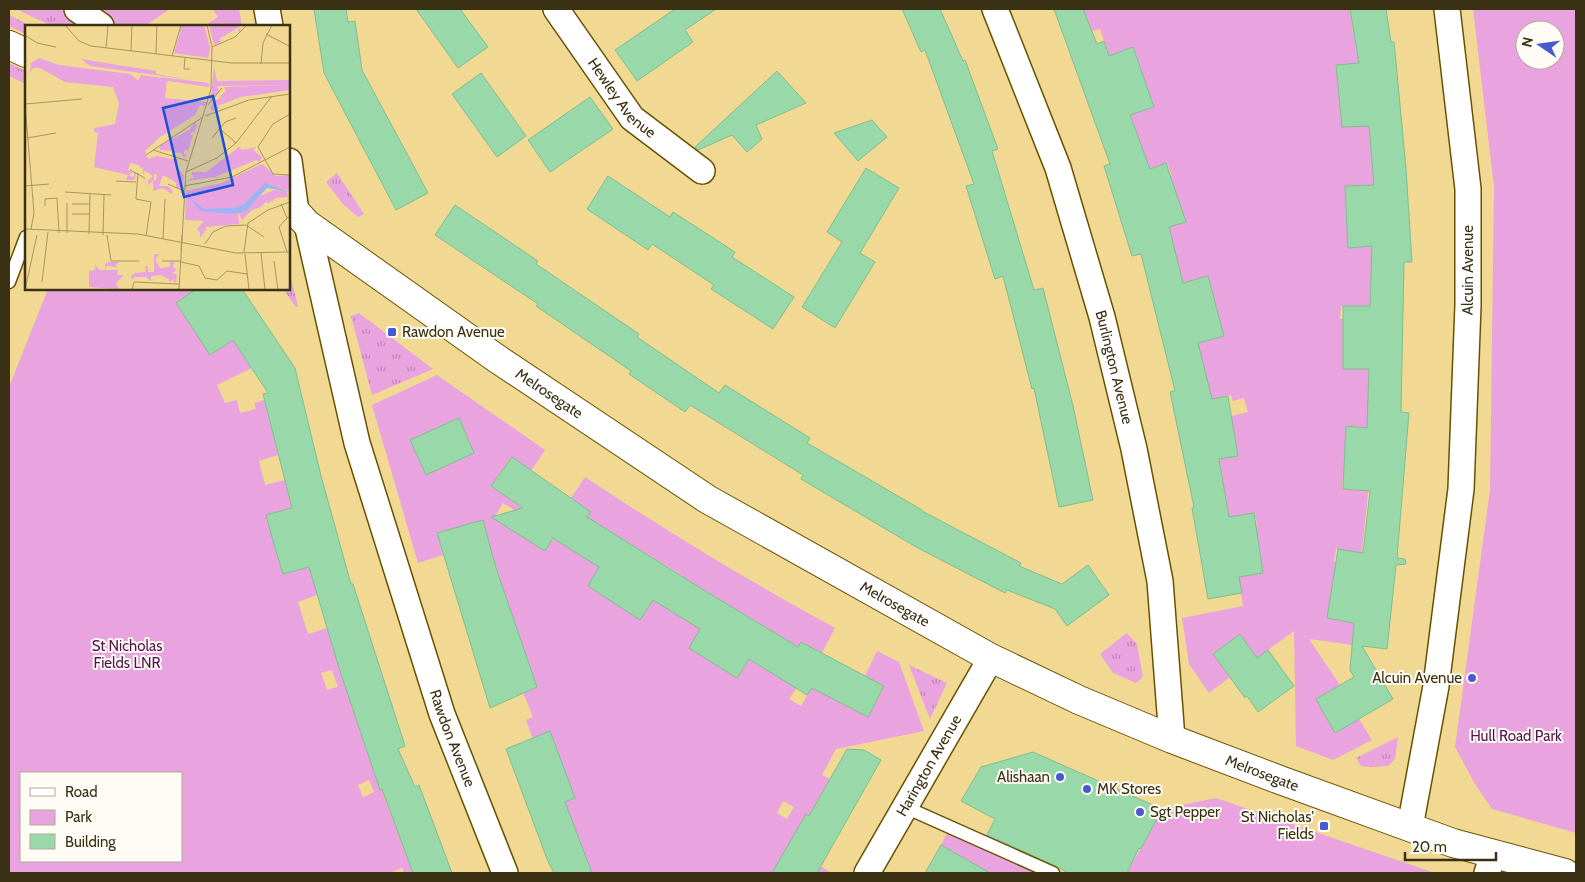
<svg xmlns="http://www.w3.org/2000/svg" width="1585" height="882" viewBox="0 0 1585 882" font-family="Cabin,sans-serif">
	<defs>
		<pattern id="grass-tufts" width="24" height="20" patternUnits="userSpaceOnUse" patternTransform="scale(1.25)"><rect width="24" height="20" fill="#e9a3df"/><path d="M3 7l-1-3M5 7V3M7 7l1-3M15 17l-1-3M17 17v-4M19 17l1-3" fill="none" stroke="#be85b4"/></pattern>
	</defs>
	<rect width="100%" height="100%" fill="#f1d993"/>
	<path fill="url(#grass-tufts)" d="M16,9H59L85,26H52Z
		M9,15L31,26H26V34L9,26Z
		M9,63L26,71V84L9,76Z
		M337,173L364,214L358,217L342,203L326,182Z
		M289,271L298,306L296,307L283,289H289Z
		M359,313L433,369L372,395L351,316Z
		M1127,633L1137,644L1143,677L1136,683L1113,673L1100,654Z
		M909,665L947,683L930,719Z
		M1398,737L1395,759L1388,766L1372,767L1361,766L1356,758Z"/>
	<path fill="#e9a3df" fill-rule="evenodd" d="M96,9H170L146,25L147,26H116Z
		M212,9H239L242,26H204L218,17Z
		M1083,9H1350L1353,33H1360L1373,167L1378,277H1371L1368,398L1369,484L1352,645L1309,639L1340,685L1316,699L1335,732L1359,719L1372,740L1333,760L1296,746L1294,631L1257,658L1240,635L1213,654L1230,677L1209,693L1189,664L1182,618L1243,606L1226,502L1210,421L1248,412L1244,398L1233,401L1231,395L1215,399L1207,407L1132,145L1140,142L1100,29L1092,31ZM1133,47L1138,59L1121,65L1117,53ZM1358,113V126L1342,127L1341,114ZM1167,163L1172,176L1155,181L1151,168ZM1362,185L1363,199L1345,200V186ZM1208,276L1212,289L1195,294L1192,281ZM1341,306H1358V320L1340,319ZM1343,356L1361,363L1360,369H1343ZM1346,426L1362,427V440L1345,439ZM1343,476L1360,477L1359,490L1342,489ZM1255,513L1257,526L1240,529L1237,516ZM1336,549L1353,552L1351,565L1334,562Z
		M1473,9H1576V833L1492,809L1475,784L1455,747L1490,490L1494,187ZM1525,30H1555V60H1525Z
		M48,289H199L252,368L217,385L225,403L237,400L240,413L256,409L254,403L264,400L278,455L259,461L265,485L285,480L317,595L298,602L308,634L327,628L364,743L413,873H404L402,868L392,872V873H9V387ZM189,294L196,304L183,314L176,303ZM217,335L224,346L211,355L203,344ZM295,557L299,570L283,574L279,562ZM332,670L338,687L327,690L321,673ZM21,773H181V861H21ZM369,780L374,792L363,797L358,785Z
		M437,375L545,450L531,471L511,457L491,486L571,541L590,512L571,498L585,477C666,531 749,581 835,628L822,653L801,642L785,673L868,717L884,687L865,676L877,651L899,662L924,731L836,749L822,775L830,779L790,848L832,873H800L779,861L772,873H592L586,859L580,860L578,854L584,851L572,821L564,824L526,720L533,717L520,685V678L513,654L504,656L471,547L477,545L471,524L437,533L443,555L418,563L372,405ZM459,418L474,453L426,475L410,440ZM503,503L514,510L507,522L496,515ZM603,527L683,576L665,607L584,557ZM541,532L553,539L545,551L534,544ZM494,562L498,575L487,578L483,566ZM595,574L606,581L598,593L588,586ZM699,587L780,637L762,667L681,617ZM636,601L647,608L640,620L629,613ZM733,659L745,666L737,678L726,671ZM797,687L808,694L801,706L789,699ZM783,801L794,807L787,819L777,813Z
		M1216,798L1435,873H1127L1162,809Z
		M947,833L1037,873H965L971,862L941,845Z"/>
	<path fill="#99d8a8" stroke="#80be8f" d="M314,9H346L348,22L355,21L362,70L428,193L396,210L324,73Z
		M416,9H460L488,47L458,68Z
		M675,9H716L685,30L693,42L637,81L615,50Z
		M902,9H940L963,61L965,60L998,149L992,151L1034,290L1043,288L1073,406L1093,500L1059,507L1034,388L1032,389L1003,276L995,279L966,186L974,184L925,50L921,52Z
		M1054,9H1083L1097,44L1104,41L1109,56L1133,47L1154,107L1130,115L1150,169L1166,163L1186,222L1169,227L1183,283L1208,276L1224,336L1198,343L1212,399L1228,396L1238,456L1219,459L1229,517L1254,513L1263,573L1239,577L1242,593L1208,599L1192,508L1194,507L1170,392L1175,391L1141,254L1132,256L1104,166L1110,164Z
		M1350,9H1386L1391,42H1394L1406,168L1412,262H1404L1401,412L1409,413L1397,558L1405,559L1406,564L1396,565L1387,649L1362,646L1393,699L1335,733L1316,699L1354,677L1350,670L1354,623L1327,618L1338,549L1363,553L1370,491L1343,489L1346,426L1367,428L1369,369H1343V306H1370L1372,246L1348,248L1345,186L1374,185L1369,126L1342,127L1336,65L1359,63Z
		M777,71L806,103L756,125L762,139L747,152L732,135L698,150L695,147Z
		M481,73L526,136L497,157L452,94Z
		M590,97L613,129L550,172L528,140Z
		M872,120L887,137L858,161L834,133Z
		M866,168L899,188L860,253L875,262L835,328L802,307L842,242L827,232Z
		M608,176L670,217L673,212L735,252L732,257L794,297L773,329L711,289L714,285L652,244L648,250L587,209Z
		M455,205L538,261L536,264L639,334L637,337L719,393L725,385L810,438L807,443L922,510V511L1021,563L1019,566L1062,584L1088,565L1109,595L1067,626L1055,609L1007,590L1005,593L916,547L801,479L803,475L690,405L685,412L629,374L631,371L536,306L538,304L435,235Z
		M196,289H242L295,368L321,476L351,584H353L405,746L398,749L415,787L419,785L452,873H413L382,789L380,790L339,668L309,567L283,574L275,548L266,515L292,508L263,394L268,393L233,340L210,355L176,303Z
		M459,418L474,453L426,475L410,440Z
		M512,457L591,512L587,517L702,589L798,647L801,642L884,686L868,717L812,688L807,695L749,659L737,678L689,648L700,629L653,600L640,620L588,586L599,567L553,538L545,551L491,517L523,508L491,486Z
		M483,520L496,568L537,687L490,708L437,533Z
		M1240,634L1257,658L1268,650L1294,686L1258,712L1247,696L1245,698L1213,654Z
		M550,731L575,798L565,802L592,873H554L547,859L506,749Z
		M847,749L864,750L881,760L817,873H772L806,814L809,816Z
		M1033,752L1162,809L1141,849L1139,848L1127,873H1068L1056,866L987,835L995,819L961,801L981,767Z
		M941,845L990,873H925Z"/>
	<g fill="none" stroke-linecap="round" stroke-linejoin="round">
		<defs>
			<path id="lane" d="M9,282L26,237
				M905,807L1053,873"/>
			<g id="street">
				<path d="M77,9L101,26"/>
				<path d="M267,9L270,26"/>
				<path id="s1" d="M556,9L632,118L702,171"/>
				<path id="s2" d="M995,9L1058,168L1102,317L1134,449L1160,581L1172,739"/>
				<path d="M289,161L296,212"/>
				<path id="s3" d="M307,224L357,443L442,714L505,873"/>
				<path id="s4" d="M1410,827L1436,686L1461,489L1468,305V189L1447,9"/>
				<path id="s5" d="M867,873L991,658"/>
				<path d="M1487,873L1493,855"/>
			</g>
			<g id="secondary">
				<path d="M9,45L26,53"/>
				<path id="s6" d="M289,208L296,212L307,224L496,358L707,499L991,658L1079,700L1172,739L1280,780L1453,843L1565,873"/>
			</g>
		</defs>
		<use href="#lane" stroke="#685200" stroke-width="15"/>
		<use href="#street" stroke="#685200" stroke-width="28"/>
		<use href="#secondary" stroke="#685200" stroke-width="30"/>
		<use href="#lane" stroke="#fff" stroke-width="12"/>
		<use href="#street" stroke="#fff" stroke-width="25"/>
		<use href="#secondary" stroke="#fff" stroke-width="28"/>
	</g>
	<g fill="#475acf" stroke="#fefcf5" stroke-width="2">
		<rect x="387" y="327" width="10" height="10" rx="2.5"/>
		<circle cx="1472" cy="678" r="5"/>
		<circle cx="1060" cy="777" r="5"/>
		<circle cx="1087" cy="789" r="5"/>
		<circle cx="1140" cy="812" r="5"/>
		<rect x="1319" y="821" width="10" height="10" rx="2.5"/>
	</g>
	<g text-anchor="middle" stroke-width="4" stroke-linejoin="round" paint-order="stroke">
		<g font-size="15" fill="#3a3014" stroke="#fefcf5">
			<text dy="5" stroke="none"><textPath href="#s1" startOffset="111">Hewley Avenue</textPath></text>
			<text dy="5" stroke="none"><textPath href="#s4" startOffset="561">Alcuin Avenue</textPath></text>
			<text dy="5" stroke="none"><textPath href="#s2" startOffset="378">Burlington Avenue</textPath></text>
			<text dy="5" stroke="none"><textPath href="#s6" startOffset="320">Melrosegate</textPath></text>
			<text dy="5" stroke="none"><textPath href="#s6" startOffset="725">Melrosegate</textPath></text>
			<text dy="5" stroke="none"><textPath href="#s3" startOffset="535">Rawdon Avenue</textPath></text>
			<text dy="5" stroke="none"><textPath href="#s5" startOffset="124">Harington Avenue</textPath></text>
			<text dy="5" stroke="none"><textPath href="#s6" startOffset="1130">Melrosegate</textPath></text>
		</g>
		<g font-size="15" fill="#3a3014" stroke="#fefcf5" text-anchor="start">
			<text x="402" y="337">Rawdon Avenue</text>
			<text x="1462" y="683" text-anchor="end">Alcuin Avenue</text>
			<text x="1050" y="782" text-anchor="end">Alishaan</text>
			<text x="1097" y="794">MK Stores</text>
			<text x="1150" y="817">Sgt Pepper</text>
			<text x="1314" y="822" text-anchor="end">St Nicholas'<tspan x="1314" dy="17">Fields</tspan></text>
		</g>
		<g font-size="15" fill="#52154d" stroke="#fefcf5">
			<text x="127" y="651">St Nicholas<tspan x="127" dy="17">Fields LNR</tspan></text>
			<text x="1516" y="741">Hull Road Park</text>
		</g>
	</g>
	<g transform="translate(25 25)">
		<rect width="265" height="265" fill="#f1d993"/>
		<path d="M14,33L34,40L105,49L116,58L40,57L15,43H8L4,49L6,42L11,40L27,45L72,48L41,46L19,37L5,39ZM189,42L192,56L265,55V60L192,61L194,66L185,79ZM136,52L184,58V62L143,56L130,67ZM120,130L123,136L157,147V164L151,163V157L138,150L134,161H143L148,167L147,169L138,163L128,166V156L123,160V156H113L131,155L132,149L107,131Z" fill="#e9a3df"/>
		<path d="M184,0H192L196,17L189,20ZM56,34L131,46V49L167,55L65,41Z" fill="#e9a3df"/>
		<path d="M157,0H179L185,23L183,33L149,28ZM202,0H212L216,4L213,8L214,2L194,14L192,0ZM10,37H21L41,45L103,52L113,56L116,50L142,54L140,73L182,77L180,81L175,80L170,90L135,112L120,126L123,134L132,131L153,135L151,145L159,150L157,164L145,152L136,150L129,149V155H124L128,151L120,146L118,149V144L113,140L105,138L103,145L107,147L104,151L109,152V147L111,149L109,155H101L103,150L69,142L73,108L69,107V103L90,99L94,79L88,62L40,57L15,42L7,43L5,39ZM265,60V65L216,72L192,81L195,83L187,86L185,83L189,76L196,73L195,71L201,66L199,62ZM170,97L172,101L169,108L167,106L165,110H168L163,126L160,124L159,129L162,130L159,133L156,128L150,127L149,130V126L135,125L134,121L164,105ZM214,122L218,125L231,122L228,125L237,132L235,137L231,135L190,152L162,156L169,152L166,147H181ZM237,139L251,151L265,150V166L243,160L213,187H219L235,171L249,165L262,166L263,172L250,173L247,177L245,175V178L240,177L237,182L235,179L236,182L227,185L217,195L213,187L214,199L181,202V206L177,205L180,207L175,212V207L172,204L179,196L160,195L161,166L197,158ZM129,229H134L130,235L135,243L145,242V236L153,237H149L148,242L152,245L147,248L152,250L151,257H148L150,253L144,257V254L135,250L126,251V256L121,252H109L107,255L106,251L110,248L121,247L120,241H123V247H129ZM84,237H94L90,241L93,242L81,241V245H93L92,250H99L91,258L94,264L64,262V246L70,245V239L74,245H80V239Z" fill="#e9a3df"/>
		<path d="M240,158L265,167L242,163L220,187L206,189L176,186L162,171L179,184L209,183L219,179Z" fill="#9eb2f4"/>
		<path fill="none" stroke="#a89560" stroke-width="1" d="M40,0L54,16L66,21L207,38H265M241,9L264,21M0,10L12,18L31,22M187,22L210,12L222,0M81,23L83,0M106,26L107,0M131,29L132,0M147,31L156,0M160,33L159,44H165M236,39L238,18L247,0M0,79L9,188L6,204M0,79L57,74M183,80L197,63M265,89L248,99L233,122L248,149L265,150M180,91L224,75L265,69M194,103L211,118M2,113L31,108M187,113L200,97L211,93M128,125L163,136M121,130L178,92M105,145L120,153M161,147L192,133L211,118L247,71M113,148L111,174L126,177L121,211M91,156L111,157M143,159L159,166M0,161L24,159M159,161L207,152L265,122M40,167L86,170M42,178V208M47,179H65M256,179L262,193L265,192M20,181V174L32,173L34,208M47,189H65M262,193L254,202L262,227M0,204L113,209L211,228L265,227M64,209L65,169M78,210L79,170M82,210L86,236H114M138,214L140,174M180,219L188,207L201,201L221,200L239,212M156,226L157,210M219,227L223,198L243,185L265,177M236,228L240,265M220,229L224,265M137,236H156M249,236L253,265M156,237L174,241L180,253L192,255L202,246L222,249M17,257L23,207M0,265L12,210M107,265L109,257L154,259M154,265L161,147L186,64L187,22L182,0"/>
		<path fill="#1d4ed8" fill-opacity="0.15" stroke="#1d4ed8" stroke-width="2.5" d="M188,71L208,160L159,172L138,83Z"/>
		<rect width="265" height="265" fill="none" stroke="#3a3014" stroke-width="2.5"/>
	</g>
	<rect width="1585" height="882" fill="none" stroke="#3a3014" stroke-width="20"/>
	<rect x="20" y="772" width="162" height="90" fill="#fefcf5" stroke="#b0aa9b"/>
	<rect x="30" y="788" width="25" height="8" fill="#ffffff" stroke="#b0aa9b"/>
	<text x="65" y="797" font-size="15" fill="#3a3014">Road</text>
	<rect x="30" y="810" width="25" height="15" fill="#e9a3df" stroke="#b0aa9b"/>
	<text x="65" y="822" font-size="15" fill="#3a3014">Park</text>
	<rect x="30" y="834" width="25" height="15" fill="#99d8a8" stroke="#b0aa9b"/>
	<text x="65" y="847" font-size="15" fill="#3a3014">Building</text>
	<g transform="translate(1540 45) rotate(283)"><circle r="24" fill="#fefcf5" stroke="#b0aa9b"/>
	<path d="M0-4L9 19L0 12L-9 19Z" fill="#475acf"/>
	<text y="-8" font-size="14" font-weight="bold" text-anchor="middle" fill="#3a3014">N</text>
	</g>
	<path d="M1405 852v8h91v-8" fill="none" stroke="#3a3014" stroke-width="2.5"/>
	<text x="1412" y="852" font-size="15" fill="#3a3014" stroke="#fefcf5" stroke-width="4" paint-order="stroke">20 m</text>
</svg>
